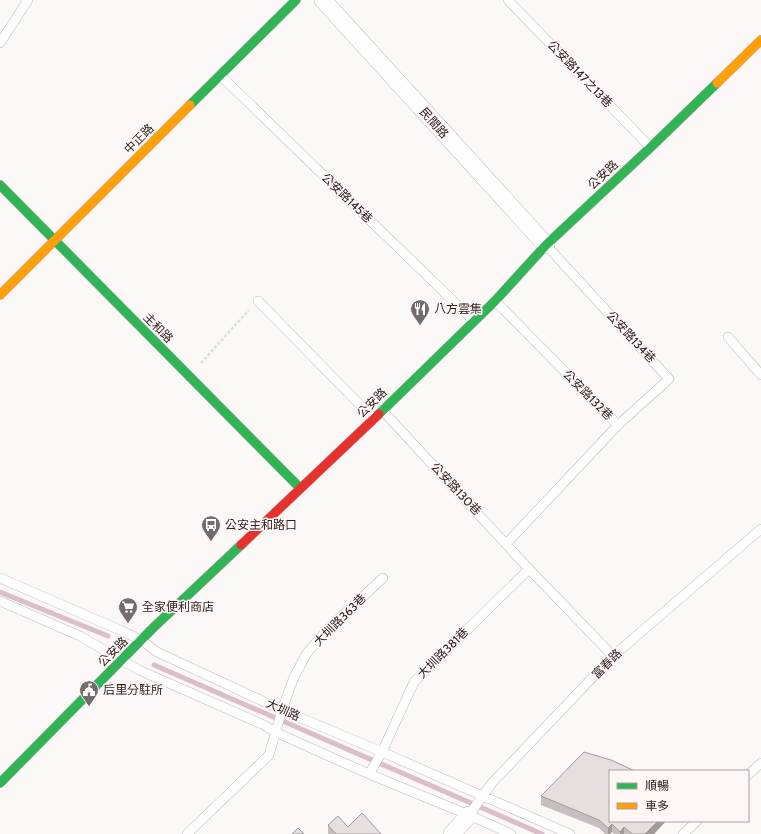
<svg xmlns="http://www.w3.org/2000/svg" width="761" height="834" viewBox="0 0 761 834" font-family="Cabin,'Noto Sans TC',sans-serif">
	<rect width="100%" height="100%" fill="#fcf8f7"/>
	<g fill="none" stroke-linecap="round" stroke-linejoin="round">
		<path stroke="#dbbeca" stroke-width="5" d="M0,592L108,636
			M154,665L542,834"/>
		<defs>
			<path id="lane" d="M508,0L650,147
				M0,43L28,0
				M220,75L474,321
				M546,245L669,379L618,425
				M258,301L374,419
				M495,301L618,425L506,544
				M728,337L761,375
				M382,410L529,569L613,656
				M0,578L120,630L141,640L157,652L282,710L382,752L570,834
				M0,601L80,636L139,670L264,725L275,732L369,774L469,815L511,834
				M369,774L382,752L414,682L529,569
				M748,775L761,763
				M469,815L492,783L613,656L761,529
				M187,834L269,755L282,710L294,677L307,653L329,628L383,578
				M683,834L697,821"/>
			<path id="street" d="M323,0L546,245
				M452,834L469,815"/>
			<path id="fast" d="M190,105L296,0
				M0,185L300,488
				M379,414L495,301L546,245L651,147L717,83
				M0,783L154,627L241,545"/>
			<path id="slow" d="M717,83L761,40
				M0,295L190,105"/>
			<path id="jam" d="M241,545L379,414"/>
		</defs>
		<use href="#lane" stroke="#c0b7b6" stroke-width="10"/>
		<use href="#street" stroke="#c0b7b6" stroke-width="18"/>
		<use href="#fast" stroke="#c0b7b6" stroke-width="10"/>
		<use href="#slow" stroke="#c0b7b6" stroke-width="10"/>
		<use href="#jam" stroke="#c0b7b6" stroke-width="10"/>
		<path stroke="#dedddd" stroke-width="2.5" stroke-dasharray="3 2" stroke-linecap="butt" d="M201,363L249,310"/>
		<use href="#lane" stroke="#fffefe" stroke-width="9"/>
		<use href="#street" stroke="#fffefe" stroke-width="17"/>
		<use href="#fast" stroke="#30b455" stroke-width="9"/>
		<use href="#slow" stroke="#ff9f0a" stroke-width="9"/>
		<use href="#jam" stroke="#e5322d" stroke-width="9"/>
	</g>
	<path fill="#c7bfbf" d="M541,796L666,821L654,834H614L612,832L610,834H605L599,828L541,805Z
		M328,825L348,827L381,834H328Z"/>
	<path fill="#a29b9b" d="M658,821H666L654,834H645Z
		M612,824V832L610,834H608V828Z
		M624,827V834H620V832Z"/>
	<path fill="#e7dede" stroke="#a29b9b" d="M584,752L611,760L635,771H610V821H658L645,834H632L624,827L620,832L612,824L608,828L599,820L541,796Z
		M362,813L381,834H336L328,825L338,816L348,827Z
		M298,828L304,834H292Z"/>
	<defs>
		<symbol id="restaurant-pin" viewBox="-11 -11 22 30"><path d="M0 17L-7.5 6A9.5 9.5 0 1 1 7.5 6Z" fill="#756b69" stroke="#fef7f5"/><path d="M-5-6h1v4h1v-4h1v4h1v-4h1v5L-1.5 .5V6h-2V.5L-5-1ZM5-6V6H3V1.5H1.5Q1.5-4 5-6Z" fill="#fff"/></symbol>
		<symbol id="bus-pin" viewBox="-11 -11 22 30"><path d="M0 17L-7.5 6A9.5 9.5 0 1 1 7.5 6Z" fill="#756b69" stroke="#fef7f5"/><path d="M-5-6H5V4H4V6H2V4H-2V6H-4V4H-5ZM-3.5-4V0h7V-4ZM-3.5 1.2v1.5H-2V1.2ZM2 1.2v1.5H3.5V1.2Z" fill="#fff"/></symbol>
		<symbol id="supermarket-pin" viewBox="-11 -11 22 30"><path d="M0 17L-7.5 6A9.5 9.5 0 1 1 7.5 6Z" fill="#756b69" stroke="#fef7f5"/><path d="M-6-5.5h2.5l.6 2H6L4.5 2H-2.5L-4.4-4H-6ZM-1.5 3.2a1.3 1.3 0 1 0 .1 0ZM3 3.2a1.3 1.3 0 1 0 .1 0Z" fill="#fff"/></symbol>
		<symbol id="civic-pin" viewBox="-11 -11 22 30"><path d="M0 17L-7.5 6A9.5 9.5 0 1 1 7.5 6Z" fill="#756b69" stroke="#fef7f5"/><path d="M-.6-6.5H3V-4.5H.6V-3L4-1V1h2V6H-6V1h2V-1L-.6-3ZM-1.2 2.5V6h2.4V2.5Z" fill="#fff"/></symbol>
	</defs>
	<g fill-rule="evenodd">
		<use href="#restaurant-pin" x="409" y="298" width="22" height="30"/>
		<use href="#bus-pin" x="200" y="514" width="22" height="30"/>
		<use href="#supermarket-pin" x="117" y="596" width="22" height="30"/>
		<use href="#civic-pin" x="78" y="679" width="22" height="30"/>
	</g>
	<g text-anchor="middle" stroke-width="3" stroke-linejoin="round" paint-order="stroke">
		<g font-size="12" fill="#2c1f1c" stroke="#fef7f5">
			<text transform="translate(580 74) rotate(46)" y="4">公安路147之13巷</text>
			<text transform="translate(434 123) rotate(48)" y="4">民間路</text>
			<text transform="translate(139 139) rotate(-45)" y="4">中正路</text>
			<text transform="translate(603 175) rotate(-43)" y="4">公安路</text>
			<text transform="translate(347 198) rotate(44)" y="4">公安路145巷</text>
			<text transform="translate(158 328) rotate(45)" y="4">主和路</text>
			<text transform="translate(631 337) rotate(47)" y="4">公安路134巷</text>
			<text transform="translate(588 395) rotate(45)" y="4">公安路132巷</text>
			<text transform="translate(372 403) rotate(-45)" y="4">公安路</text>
			<text transform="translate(456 489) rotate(47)" y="4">公安路130巷</text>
			<text transform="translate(340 620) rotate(-45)" y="4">大圳路363巷</text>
			<text transform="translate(113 652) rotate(-45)" y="4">公安路</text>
			<text transform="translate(443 653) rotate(-45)" y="4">大圳路381巷</text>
			<text transform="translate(607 664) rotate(-45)" y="4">富春路</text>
			<text transform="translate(283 710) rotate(24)" y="4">大圳路</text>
		</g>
		<g font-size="12" fill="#2c1f1c" stroke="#fef7f5" text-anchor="start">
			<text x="434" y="313">八方雲集</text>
			<text x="225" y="529">公安主和路口</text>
			<text x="142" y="611">全家便利商店</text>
			<text x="103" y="694">后里分駐所</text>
		</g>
	</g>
	<rect x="609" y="770" width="140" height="52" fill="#fef7f5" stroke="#aaa19e"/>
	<rect x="617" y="783" width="20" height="6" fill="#30b455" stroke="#aaa19e"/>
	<text x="645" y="790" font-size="12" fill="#2c1f1c">順暢</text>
	<rect x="617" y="803" width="20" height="6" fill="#ff9f0a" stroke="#aaa19e"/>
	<text x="645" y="810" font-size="12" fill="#2c1f1c">車多</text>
</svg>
